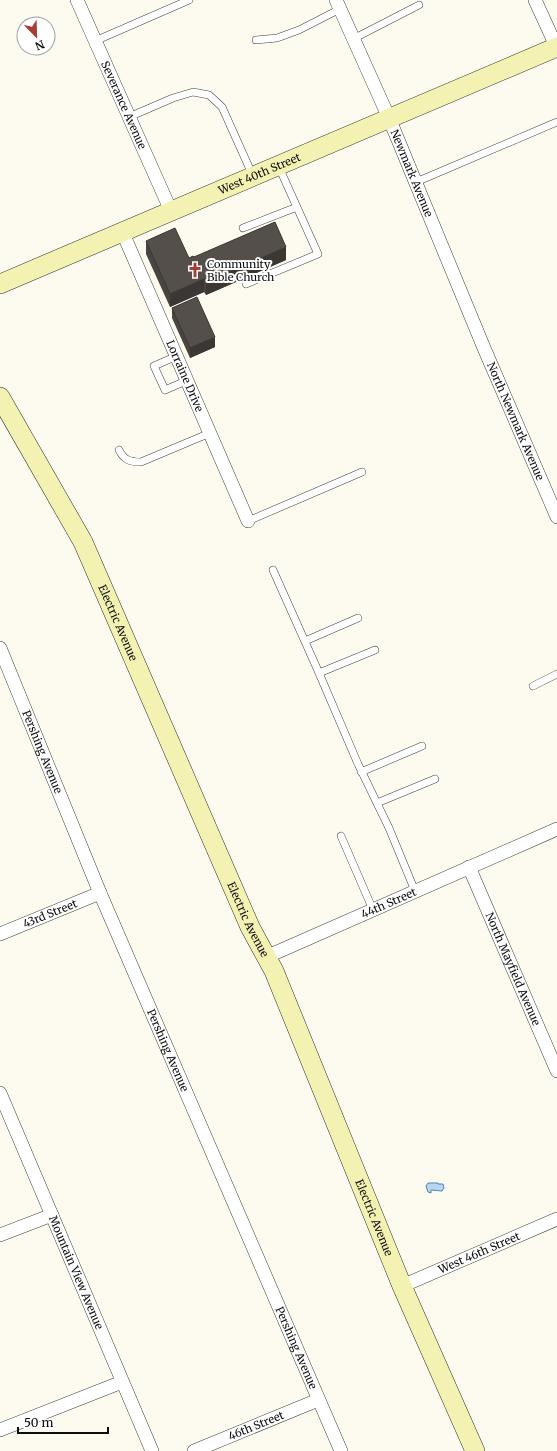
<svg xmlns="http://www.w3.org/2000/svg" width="557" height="1451" viewBox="0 0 557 1451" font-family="Merriweather,serif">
	<rect width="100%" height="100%" fill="#fdfbef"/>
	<path fill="#bad6ee" stroke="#4b85bb" d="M428,1183H438V1184H443L444,1188L442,1191L431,1190V1193L428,1192L426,1186Z"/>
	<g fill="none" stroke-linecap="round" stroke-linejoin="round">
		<defs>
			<path id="service" d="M353,39L419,5
				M256,40L277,38L299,30L340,9
				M95,41L189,0
				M129,117L173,98L193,92L209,95L222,107L253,176
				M416,182L557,122
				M243,228L297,207
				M246,284L318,254L278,165
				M177,356L154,366L165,390L188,380
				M119,450C124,460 130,462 141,462L210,433
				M248,521L362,472
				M273,570L319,673L358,764L389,828L415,891
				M305,641L358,618
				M319,673L375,650
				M533,686L557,674
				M361,772L422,746
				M377,803L435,779
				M341,836L373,910"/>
			<g id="minor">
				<path id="s1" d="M77,0L171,211"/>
				<path id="s2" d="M336,0L389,118L484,348L557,517"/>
				<path d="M535,0L557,48"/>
				<path id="s3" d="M122,231L248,521"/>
				<path id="s4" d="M0,648L100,893L341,1451"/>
				<path id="s5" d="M469,867L557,1071"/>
				<path id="s6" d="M0,934L100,893"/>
				<path id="s7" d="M266,957L557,829"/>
				<path id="s8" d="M0,1093L152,1451"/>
				<path d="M0,1235L52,1215"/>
				<path id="s9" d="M402,1286L557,1219"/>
				<path d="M0,1430L122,1382"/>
				<path id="s10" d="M194,1451L318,1400"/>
			</g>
			<g id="secondary">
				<path id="s11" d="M0,284L557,47"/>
				<path id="s12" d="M0,397L83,542L250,927L274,971L402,1286L475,1451"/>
			</g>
		</defs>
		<use href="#service" stroke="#404040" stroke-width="8"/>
		<use href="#minor" stroke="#404040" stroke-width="14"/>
		<use href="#secondary" stroke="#2f2f2f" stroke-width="20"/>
		<use href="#service" stroke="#fff" stroke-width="7"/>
		<use href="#minor" stroke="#fff" stroke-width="13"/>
		<use href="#secondary" stroke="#f4f2b2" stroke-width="19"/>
	</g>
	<path fill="#484440" d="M146,241L189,258L194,257L286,260L206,295L204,292L170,307L146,254Z
		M172,308L215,347L190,358L172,318Z"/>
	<path fill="#3b3734" d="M286,247V260L206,295V282Z
		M204,279V292L170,307V294Z
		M215,337V347L190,358V348Z"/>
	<path fill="#544f4b" stroke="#3b3734" d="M275,222L286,247L206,282L204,279L170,294L146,241L175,228L189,258L193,256L194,257Z
		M197,297L215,337L190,348L172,308Z"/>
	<defs>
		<symbol id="church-bare" viewBox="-9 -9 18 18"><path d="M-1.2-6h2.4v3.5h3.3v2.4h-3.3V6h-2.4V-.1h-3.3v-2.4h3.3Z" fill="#aa3c38" stroke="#fff" stroke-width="2.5" paint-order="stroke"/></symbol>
	</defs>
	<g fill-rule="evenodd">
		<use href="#church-bare" x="184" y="259" width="22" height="22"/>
	</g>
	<g text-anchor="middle" stroke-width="4" stroke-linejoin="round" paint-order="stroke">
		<g font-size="11" fill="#0d0d0d" stroke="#fff">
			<text dy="4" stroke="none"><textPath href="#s1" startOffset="115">Severance Avenue</textPath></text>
			<text dy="4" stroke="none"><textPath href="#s11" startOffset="282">West 40th Street</textPath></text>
			<text dy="4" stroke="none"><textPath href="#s2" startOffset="189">Newmark Avenue</textPath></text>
			<text dy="4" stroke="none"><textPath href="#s3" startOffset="158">Lorraine Drive</textPath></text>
			<text dy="4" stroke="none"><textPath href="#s2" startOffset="458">North Newmark Avenue</textPath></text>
			<text dy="4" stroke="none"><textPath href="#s12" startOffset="255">Electric Avenue</textPath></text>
			<text dy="4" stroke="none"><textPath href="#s4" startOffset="112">Pershing Avenue</textPath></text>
			<text dy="4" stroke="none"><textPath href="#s7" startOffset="134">44th Street</textPath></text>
			<text dy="4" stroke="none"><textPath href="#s6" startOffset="54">43rd Street</textPath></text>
			<text dy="4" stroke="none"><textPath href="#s12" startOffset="579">Electric Avenue</textPath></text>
			<text dy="4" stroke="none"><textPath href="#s5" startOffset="111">North Mayfield Avenue</textPath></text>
			<text dy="4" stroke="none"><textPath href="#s4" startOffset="436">Pershing Avenue</textPath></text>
			<text dy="4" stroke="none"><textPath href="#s12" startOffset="903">Electric Avenue</textPath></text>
			<text dy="4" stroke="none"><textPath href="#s9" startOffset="84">West 46th Street</textPath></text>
			<text dy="4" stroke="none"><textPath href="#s8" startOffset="195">Mountain View Avenue</textPath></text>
			<text dy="4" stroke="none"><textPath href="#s4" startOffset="760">Pershing Avenue</textPath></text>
			<text dy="4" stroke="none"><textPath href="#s10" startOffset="67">46th Street</textPath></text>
		</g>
		<g font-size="11" fill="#0d0d0d" stroke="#fff" text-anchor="start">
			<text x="207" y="268">Community<tspan x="207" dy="13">Bible Church</tspan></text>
		</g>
	</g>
	<g transform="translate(36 36) rotate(157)"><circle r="19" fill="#ffffff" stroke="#9e9e9e"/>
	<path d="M0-3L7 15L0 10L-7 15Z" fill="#aa3c38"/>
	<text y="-6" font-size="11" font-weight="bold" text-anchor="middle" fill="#0d0d0d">N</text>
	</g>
	<path d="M18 1427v6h90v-6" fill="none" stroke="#0d0d0d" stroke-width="2"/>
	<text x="24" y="1427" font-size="12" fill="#0d0d0d" stroke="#ffffff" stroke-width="3" paint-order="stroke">50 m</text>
</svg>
